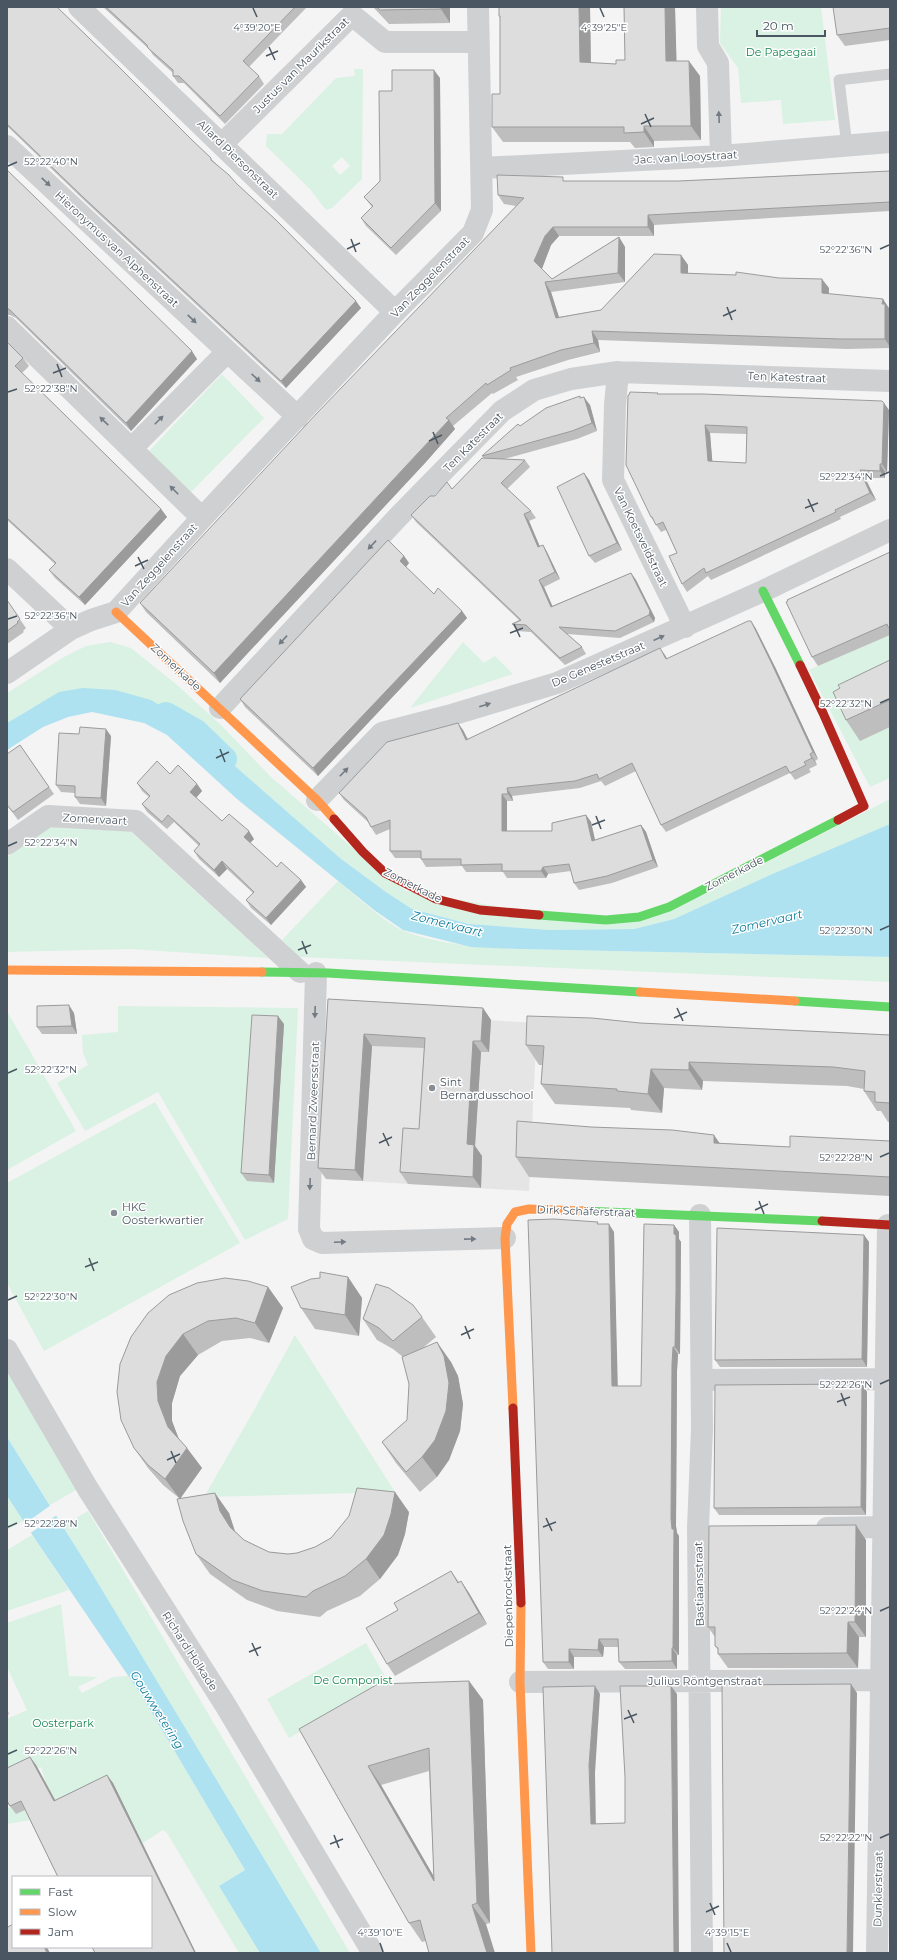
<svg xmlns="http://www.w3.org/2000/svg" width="897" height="1960" viewBox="0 0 897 1960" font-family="Montserrat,sans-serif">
	<rect width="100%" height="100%" fill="#f4f4f4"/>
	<path fill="#e6e5e6" d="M336,1011L537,1023L529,1191L326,1179Z"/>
	<path fill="#d9f2e3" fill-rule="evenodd" d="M721,7H821L835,120L783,124L781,100L741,103L738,68L720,43Z
		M354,69H363L362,179L332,208L326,210L309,188L266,146L267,134H282L336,78L355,76ZM342,157L350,166L340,175L332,166Z
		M222,374L264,418L190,493L149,451Z
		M890,632V778L870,787L809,670Z
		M110,642L131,648L176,684L221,725L270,776L347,843L406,891L607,925L704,895L890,799V824L770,875L674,919L634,929L549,930L469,924L412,909L386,892L340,858L179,717L33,707L7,723V693L64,657L86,646Z
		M463,642L484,663L495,656L513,674L410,708Z
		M53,825L129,830L268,958L130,949L7,952V857Z
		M338,881C355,895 385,923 404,931C440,945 481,947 519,949L890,957V982L299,957L282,940Z
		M118,1006L298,1008L288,1219L245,1240L158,1092L85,1131L57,1083L88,1065L83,1053L82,1035L118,1032Z
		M8,1013L76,1131L7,1170V1014Z
		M155,1102L240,1243L44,1351L7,1283V1183Z
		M295,1335L395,1492L204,1497L253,1412Z
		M7,1371L76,1490L50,1505L7,1437Z
		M7,1496L23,1521L7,1530Z
		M88,1511L350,1953H321L63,1526Z
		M32,1535L69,1590L7,1611V1550Z
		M61,1604L69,1676L98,1677L78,1687L82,1693L113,1677L128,1676L142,1696L245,1870L219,1886L260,1953H239L167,1833L163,1830L143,1843L137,1837L60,1815L7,1824V1809L47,1787L41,1767L7,1783V1719L27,1710L7,1667V1623Z
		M366,1643L392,1689L342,1708L289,1738L267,1699Z"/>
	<path fill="#aee2f0" d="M83,688L115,690L151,700L179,717L340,858L386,892L412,909L469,924L549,930L634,929L674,919L770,875L890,824V957L519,949L471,947L403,930L374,910L237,799L167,735L144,723L92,712L68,717L43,727L7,750V723L59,692Z
		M7,1437L87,1565L321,1953H260L219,1886L245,1870L142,1696L37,1542L7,1496Z"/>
	<path fill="#f4f4f4" d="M51,1505L57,1515L29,1534L23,1525Z"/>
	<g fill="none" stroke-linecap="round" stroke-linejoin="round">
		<path stroke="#aee2f0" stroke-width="24" d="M166,714L196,731L225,759"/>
		<path stroke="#ced0d2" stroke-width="11" d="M847,146L839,80L890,74"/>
		<path stroke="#ced0d2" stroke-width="22" d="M79,7L395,312
			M707,7L708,46L718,63L721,156
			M222,144L352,15L385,42H478
			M7,146L298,417
			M482,168L721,156L890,142
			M7,327L202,518
			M618,372L615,405L613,480L685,627
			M132,448L227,352
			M7,569L71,629
			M7,673L71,629L91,620L116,612L202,518L395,312L473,233L482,210L478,7
			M220,708L399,516L502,411L534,390L571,379L618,372L890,381
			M317,800L382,733L448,716L557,683L763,591L890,530
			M7,844L48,816L136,821L300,972
			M316,973L309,1229L313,1239L322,1243L505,1238
			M700,1215L702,1429L698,1528L702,1953
			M7,1350L88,1489L226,1706L373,1953
			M702,1380L885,1379
			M827,1528L884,1527
			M520,1682L890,1680
			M877,1953L888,1225"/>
		<path stroke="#63d668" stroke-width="9" d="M763,591L800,665
			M539,915L606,920L639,917L669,907L838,820
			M262,972L328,973L640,992
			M795,1001L890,1007
			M583,1211L822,1221"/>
		<path stroke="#ff974d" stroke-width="9" d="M116,612L317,800L334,819
			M7,970L262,972
			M640,992L795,1001
			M513,1408L505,1238L507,1224L515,1212L529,1209L583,1211
			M521,1603L520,1682L531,1953"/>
		<path stroke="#b3261e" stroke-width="9" d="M800,665L823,713L864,806L838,820
			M334,819L363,852L385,873L436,899L480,910L539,915
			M822,1221L890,1225
			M513,1408L521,1603"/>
	</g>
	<path fill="#bebebf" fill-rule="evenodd" d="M7,7L192,140L361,308L286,388L88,204L7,126Z
		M103,7H307L249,67L259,76L264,84L225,124L184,83H178L173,76V73L153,55L149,49Z
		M373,7H450V23L389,24Z
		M499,7H590L591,63L616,64L625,60L624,7H675L676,61L700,76L701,140L654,141V147L635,148L630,142H503L492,127L500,94V18L499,16Z
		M890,7V40L845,46L837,35Z
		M440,78L441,211L396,255L366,226L361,218L372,207L364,197L380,181L392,91Z
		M7,170L197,359L131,431L16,318L10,315H7Z
		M890,171V211L654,225V236H559L551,245L542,269L552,279L619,237L625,247V282L551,292L559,317L601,310L681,255L688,265V273L829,288V294L889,308L890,311V348L847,349L598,340L600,352L568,360L516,377L518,380L493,394L492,393L453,426L455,429L425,463L220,683L146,612L140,603L516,206L504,204L498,195L566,181H679Z
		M7,342L23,358L29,366L22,373L161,509L167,517L85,605L55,578L49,570L55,564L7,520Z
		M659,394L889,410L887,472H885V478H865L876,500L840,517L841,519L711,580L708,576L687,592L682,584L677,553L666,530L661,532L651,517L629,395ZM710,433L747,434L746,463L712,462Z
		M581,398L590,405L597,431L577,439L504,459L525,460L530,467L507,489L531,511L536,518L529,521L540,547L543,545L547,552L560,579L544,587L552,606L631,573L636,580L655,618L654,622L620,638L567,634L582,647L586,654L565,665L531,632L517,631L512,624L519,620L416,522L411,515L435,496L452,489L484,458L482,456L520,426Z
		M584,473L589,480L622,550L595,563L589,556Z
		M890,552V635L818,666L812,657Z
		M404,556L409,563L406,567L434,594L462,611L467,618L318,776L245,707L240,699Z
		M7,601L26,628L23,631L24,632L7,644Z
		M751,621L756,629L776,669L818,759L815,761L817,765L809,769L811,772L795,780L790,773L666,832L661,825L636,771L605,786L601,781L580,788L512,796L513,801H507V831H552L586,815L591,822L595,840L641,825L646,832L658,867L612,883L579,890L574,883L571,871L548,874L546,878H507L503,872H466L462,866L426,867L421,859V858H395L390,851V829L376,835L371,827L368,822L344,800L339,793L463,730L468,739L665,655L667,659Z
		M890,660V727L860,741L846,720L840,688Z
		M111,736L106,806L80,804L75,797V793L61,792L56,785Z
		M20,745L54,794L18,820L7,805Z
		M170,774L197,784L202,791L196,798L222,821L254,839L250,843L277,867L301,880L306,887L271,925L251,908L246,900L253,893L227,869L219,877L199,859L194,851L199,846L174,822L167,829L147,812L142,804L149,797L142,791L137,783Z
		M328,999L483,1008L491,1020L489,1052H481L475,1146L482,1156L481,1188L408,1184L400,1172L419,1129L424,1048L372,1046L363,1181L326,1179L318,1168Z
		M74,1013L77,1034H42L37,1027Z
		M640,1023L890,1035V1122H888L881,1111H877L864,1091V1089L847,1086L703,1081L702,1090L664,1088L662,1113L631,1110L630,1108L555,1104L541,1084L542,1065H539L526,1045Z
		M284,1024L274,1183L247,1181L241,1173Z
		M890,1141V1196L529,1177L516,1157L720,1143L790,1147Z
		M599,1224L614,1232L617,1386H641L674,1225L679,1232V1239L681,1242L680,1354H678L677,1371L676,1526L677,1533L679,1536V1655H677V1669H625L619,1662V1647H604L603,1657H574V1669H548L543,1662Z
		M864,1235L869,1242L867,1367H720L715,1360Z
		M348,1277L362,1298L359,1336L315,1329L301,1308Z
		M268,1287L283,1308L269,1343L250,1338L222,1341L198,1355L180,1376L172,1403V1421L179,1439L202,1468L180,1498L229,1513L235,1531L244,1540L269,1552L288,1554L297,1553L315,1547L409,1512L405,1534L398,1555L380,1579L360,1596L327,1611L320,1617L277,1611L247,1600L210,1574L196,1554L179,1498L163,1485L148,1468L134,1448L120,1364Z
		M422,1317L436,1337L424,1347L451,1362L458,1376L463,1404L460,1431L449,1460L437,1477L420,1492L396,1463L382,1442L407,1420L409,1384L403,1357L393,1349L377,1340L363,1319Z
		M862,1384L867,1392L866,1515H719L714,1508Z
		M866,1540V1637H859L858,1668H728L718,1654V1650L715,1646V1637L708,1627Z
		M451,1571L459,1582L461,1581L469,1593L487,1624L395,1676L387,1664L398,1610Z
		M469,1681L483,1700L490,1923L422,1942L409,1923L299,1729ZM429,1771L434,1877L381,1785Z
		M7,1709L9,1714L7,1715Z
		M30,1757L36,1765L55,1800L107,1775L113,1783L196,1953H95L25,1810L16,1814L7,1802V1768Z"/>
	<path fill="#9b9b9b" d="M441,7H450V23L441,9Z
		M579,7H590L591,77L580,62Z
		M665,7H675L677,76L666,61Z
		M689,61L700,76L701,140L691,126Z
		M434,70L440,78L441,211L435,203Z
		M644,126L654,141V147L644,132Z
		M648,215L654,225V236L648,227Z
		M553,227L559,236L551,245L541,271L534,261L545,236Z
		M619,237L625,247V282L618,273Z
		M681,255L688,265V282L681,273Z
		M822,279L829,288L828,303L822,293Z
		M545,282L551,292L562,327L556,318Z
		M883,299L889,308L890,311V347L885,339L882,304Z
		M356,301L361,308L286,388L281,381Z
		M592,331L598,340L600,352L594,343Z
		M192,351L197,359L131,431L126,423Z
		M584,397L590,405L597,431L592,423Z
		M884,403L889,410L887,472L882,464Z
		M449,420L455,429L425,463L220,683L214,673Z
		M705,425L710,433L713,469L708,461Z
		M880,464L885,472V478L880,471Z
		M860,470L865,478L876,500L870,493Z
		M584,473L589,480L622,550L617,543Z
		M161,509L167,517L85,605L79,597Z
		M524,514L529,521L543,554L538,547Z
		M543,545L547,552L560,579L555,572Z
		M404,556L409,563L405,568L400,561Z
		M631,573L636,580L655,618L654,622L649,615Z
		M539,580L544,587L556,614L551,607Z
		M462,611L467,618L318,776L313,768Z
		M751,621L756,629L776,669L818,759L813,752Z
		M660,648L665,655L671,666L666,659Z
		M458,723L463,730L471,747L466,740Z
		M106,729L111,736L106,806L101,798Z
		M810,754L815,761L817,765L812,758Z
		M197,784L202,791L195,799L190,792Z
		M507,788L512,796L513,801L508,794Z
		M502,794L507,801V838L502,831Z
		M586,815L591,822L597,849L592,841Z
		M641,825L646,832L658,867L653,860Z
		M249,831L254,839L249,844L244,837Z
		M222,861L227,869L219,877L214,870Z
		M543,867L548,874L546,878L541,871Z
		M301,880L306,887L271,925L266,918Z
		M69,1005L74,1013L77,1034L72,1026Z
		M483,1008L491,1020L489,1052L481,1041Z
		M278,1016L284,1024L274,1183L269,1175Z
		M364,1034L372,1046L363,1181L355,1170Z
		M473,1041L481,1052L475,1146L482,1156L481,1188L473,1177L467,1144Z
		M689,1062L703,1081L702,1090L689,1070Z
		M651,1069L664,1088L662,1113L648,1094Z
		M714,1135L728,1155L714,1143Z
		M609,1224L614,1232L618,1394L612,1386Z
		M674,1225L679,1232V1239L681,1242L680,1354L675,1347Z
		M864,1235L869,1242L867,1367L862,1359Z
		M348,1277L362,1298L359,1336L345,1315Z
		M268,1287L283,1308L269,1343L255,1323Z
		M183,1334L198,1355L180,1376L172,1403V1421L182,1448L168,1427L158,1401L157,1382L166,1356Z
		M437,1342L451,1362L458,1376L463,1404L460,1431L449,1460L437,1477L422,1457Z
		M673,1347L678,1354L677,1371L676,1526L677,1533L679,1536V1655L673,1648L672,1529L671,1519L672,1364Z
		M862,1384L867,1392L866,1515L861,1507Z
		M187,1448L202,1468L180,1499L165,1479Z
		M395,1492L409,1512L405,1534L398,1555L380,1579L366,1559Z
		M215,1493L229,1513L235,1532L230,1527L220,1511Z
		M856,1525L866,1540V1637L855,1622Z
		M461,1581L469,1593L487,1624L479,1613Z
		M848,1622L859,1637L858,1668L847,1653Z
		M599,1639L604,1647L603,1657L598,1650Z
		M672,1648L677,1655V1669L672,1661Z
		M569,1649L574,1657V1669L569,1662Z
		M469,1681L483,1700L490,1923L477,1903Z
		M851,1684L857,1693L853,1953H847Z
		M595,1686L600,1694L595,1773L596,1832L591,1824L589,1765Z
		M671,1686L677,1694L679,1953H674Z
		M30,1757L36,1765L60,1809L54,1801Z
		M368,1766L381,1785L448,1901L434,1881Z
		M107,1775L113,1783L196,1953H195Z
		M472,1905L486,1924L495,1953H487Z
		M44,1947H47L50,1953H47Z"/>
	<path fill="#ddddde" stroke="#9b9b9b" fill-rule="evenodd" d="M7,7H57L119,67L192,140L211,158V160L229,175L237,184L276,220L356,301L281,381L83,197L7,124Z
		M106,7H295L243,61L259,76L220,116L179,76H173V70L148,48L147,45Z
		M377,7H441V9L380,10Z
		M499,7H579L580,62L616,64V60H625L624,7H665L666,61H689L691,126H644V132L624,133V127H492V94H500V16H499Z
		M833,7H890V28L837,35Z
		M392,70H434L435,203L391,248L361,218L373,206L364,197L380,181L379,91H392Z
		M7,170L35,197L192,351L126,423L10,310L7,308Z
		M890,171V202L648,215V227H553L545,236L534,261L552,279L619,237L618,273L545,282L556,318L601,310L654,254L681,255V273L736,275V272L779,278L822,279V293L883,299L882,304H885V339H841L592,331L594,343L561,350L510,368L511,370L487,385L486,383L446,418L449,420L418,453L214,673L140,603L318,412L524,198L498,195L497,175L563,177V181H679Z
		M7,342L23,358L15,366L161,509L79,597L49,570L56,563L7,518Z
		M630,392L658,393L657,394H703L882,401L884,403L882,464H880V471L860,470L870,493L835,510L836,512L706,573L704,568L682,584L669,556L677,553L663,522L656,525L652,517H651L626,465L628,395H629ZM705,425L747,427L746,463L708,461Z
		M580,396V398L584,397L592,423L572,431L482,456L518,424L520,426L546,408Z
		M482,458L525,460L501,483L531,511L524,514L538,547L543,545L555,572L539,580L551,607L631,573L650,611L649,615L615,631L559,627L582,647L560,658L526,625L512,624L521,620L411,515L430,496H435L447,482L452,489Z
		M584,473L617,543L589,556L557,487Z
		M388,540L404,556L400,561L434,594L438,588L462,611L313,768L240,699Z
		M890,552V627H888L887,624L812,657L786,602L788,601L787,600Z
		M7,600L20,619L17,622L18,623L7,631Z
		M748,621H751L771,662L813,752L810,754L812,758L804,762L806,765L790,773L786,766L661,825L632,763L599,779L597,774L575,781L507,788L508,794H502V831H552V823L586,815L592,841L641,825L653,860L607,876L574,883L569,864L543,867L541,871H502V864L461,865V859H421V851H390V820L371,827L366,817L339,793L387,742L458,723L466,740L660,648L666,659Z
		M890,660V700L846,720L833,692L840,688L838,685Z
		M80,727L106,729L101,798L75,797V786L56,785L59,733L79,734Z
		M20,745L49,787L13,812L7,805V754Z
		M157,761L170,774L178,765L197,784L190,792L222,821L229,814L249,831L244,837L277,867L281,862L301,880L266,918L246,900L254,892L222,861L214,870L194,851L200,844L168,815L162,822L142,804L150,796L137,783Z
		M328,999L483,1008L481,1041H473L467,1144L474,1145L473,1177L400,1172L403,1128L419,1129L425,1038L364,1034L355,1170L318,1168Z
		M69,1005L72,1026L37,1027V1006Z
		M252,1015L278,1016L269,1175L241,1173Z
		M527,1016L592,1018L640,1023L890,1035V1103L875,1102V1092L864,1091L865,1071L833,1067L689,1062V1070L651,1069L648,1094L617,1091V1089L541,1084L544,1046L526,1045Z
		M517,1121L591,1127L672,1130L714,1135V1143L790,1147V1136L890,1141V1177L516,1157Z
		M554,1219L598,1222L597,1224H609L612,1386H641L644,1224L674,1225V1234L676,1235V1292L675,1347H673L672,1364L671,1519L672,1529H674L673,1648H672V1661L619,1662L618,1639H599L598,1650L569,1649V1662H543L528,1220Z
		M717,1228L864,1235L862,1359L715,1360Z
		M320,1272L348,1277L345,1315L301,1308L291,1287L311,1279L320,1278Z
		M225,1278L248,1281L268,1287L255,1323L236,1318L208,1321L183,1334L166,1356L157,1382L158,1401L168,1427L187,1448L165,1479L148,1465L134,1448L121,1420L117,1392L120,1364L131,1337L148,1313L169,1295L197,1283Z
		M376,1284L389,1288L413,1305L422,1317L393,1341L379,1328L363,1319Z
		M437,1342L444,1356L449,1383L446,1411L435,1440L422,1457L406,1472L382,1442L407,1420L409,1384L402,1357Z
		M862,1384L861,1507L714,1508L715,1385Z
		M357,1488L395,1492L391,1514L384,1535L366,1559L345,1576L313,1591L306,1597L263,1591L233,1580L196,1554L183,1521L177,1499L215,1493L220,1511L230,1527L244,1540L269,1552L288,1554L297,1553L315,1547L331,1538L349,1516Z
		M856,1525L855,1622H848L847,1653L718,1654V1648L715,1646V1627H708L709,1526Z
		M451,1571L458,1583L461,1581L479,1613L387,1664L366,1628L398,1610L394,1603Z
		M469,1681L477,1903L472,1905L487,1953H429L420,1920L409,1923L299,1729L378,1684ZM429,1748L434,1881L368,1766Z
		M851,1684L847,1953H724L722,1685Z
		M595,1686L589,1765L591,1824L625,1823V1777L620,1686H671L674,1953H552L543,1687Z
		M30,1757L54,1801L107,1775L195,1953H95L92,1947H151V1877H58L21,1801L10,1806L7,1801V1768Z
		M13,1924V1947H44L47,1953H7V1925L8,1927Z"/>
	<defs><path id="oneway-solid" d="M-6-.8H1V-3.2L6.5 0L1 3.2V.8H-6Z"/></defs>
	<g fill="#727b83">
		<use href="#oneway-solid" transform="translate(719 117) rotate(-92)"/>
		<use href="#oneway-solid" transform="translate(46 182) rotate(43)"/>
		<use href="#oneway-solid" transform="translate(192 319) rotate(43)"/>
		<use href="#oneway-solid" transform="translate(256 378) rotate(43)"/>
		<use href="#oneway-solid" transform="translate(159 420) rotate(-45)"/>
		<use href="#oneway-solid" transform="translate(104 421) rotate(-136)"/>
		<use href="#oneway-solid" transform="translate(174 490) rotate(-135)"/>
		<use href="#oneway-solid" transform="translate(372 545) rotate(133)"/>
		<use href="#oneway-solid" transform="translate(659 638) rotate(-24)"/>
		<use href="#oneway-solid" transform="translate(283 640) rotate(133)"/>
		<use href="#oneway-solid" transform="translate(485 705) rotate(-17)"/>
		<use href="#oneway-solid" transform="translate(344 772) rotate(-46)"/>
		<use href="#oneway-solid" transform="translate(315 1012) rotate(92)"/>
		<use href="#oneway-solid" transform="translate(310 1184) rotate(92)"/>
		<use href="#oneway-solid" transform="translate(470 1239) rotate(-1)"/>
		<use href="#oneway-solid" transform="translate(340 1242) rotate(-2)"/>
	</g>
	<path fill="none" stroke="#4a5661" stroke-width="1.5" d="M253,8L257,17M600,8L604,17M269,47L275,60M266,56L278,51M645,114L651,127M641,124L654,118M8,166L17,162M351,239L356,252M347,249L360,243M880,249L889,245M727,307L732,320M723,316L736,310M57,364L62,377M53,373L66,368M8,392L17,389M433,432L438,444M429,441L442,435M880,476L889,472M808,499L814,512M805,508L818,503M138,557L144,569M135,566L148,560M8,619L17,616M514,624L520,637M510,633L523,628M880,703L889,699M220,749L225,762M216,758L229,752M596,816L601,829M592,825L605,820M8,846L17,842M880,930L889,926M302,941L307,954M298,950L311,945M677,1008L683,1021M674,1018L687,1012M8,1073L17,1069M383,1133L389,1146M379,1143L392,1137M880,1157L889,1153M759,1201L764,1214M755,1210L768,1204M89,1258L94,1271M85,1267L98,1262M8,1300L17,1296M465,1326L470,1339M461,1335L474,1329M880,1384L889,1380M841,1393L846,1406M837,1402L850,1397M171,1451L176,1463M167,1460L180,1454M546,1518L552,1531M8,1527L17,1523M543,1527L556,1522M880,1611L889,1607M252,1643L258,1656M249,1652L261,1647M628,1710L634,1723M624,1719L637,1714M8,1754L17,1750M334,1835L339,1848M880,1838L889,1834M330,1844L343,1839M710,1903L715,1915M706,1912L719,1906M380,1943L383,1952M727,1943L731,1952"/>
	<g fill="#868d94" stroke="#fff" stroke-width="1.5">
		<circle cx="432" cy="1088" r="4"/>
		<circle cx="114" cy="1213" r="4"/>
	</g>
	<g text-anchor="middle" stroke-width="3" stroke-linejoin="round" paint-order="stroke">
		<g font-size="11" fill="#17864f" stroke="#fff">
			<text x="781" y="56">De Papegaai</text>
			<text x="353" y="1684">De Componist</text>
			<text x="63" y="1727">Oosterpark</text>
		</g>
		<g font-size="11" fill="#4a5661" stroke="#fff">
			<text transform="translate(301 65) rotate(-45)" y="4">Justus van Maurikstraat</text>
			<text transform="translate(686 157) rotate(-3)" y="4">Jac. van Looystraat</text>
			<text transform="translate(238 159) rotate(44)" y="4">Allard Piersonstraat</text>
			<text transform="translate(117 249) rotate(43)" y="4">Hieronymus van Alphenstraat</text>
			<text transform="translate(430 277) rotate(-46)" y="4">Van Zeggelenstraat</text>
			<text transform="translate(787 377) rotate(2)" y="4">Ten Katestraat</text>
			<text transform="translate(473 442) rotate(-45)" y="4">Ten Katestraat</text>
			<text transform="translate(641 537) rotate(64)" y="4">Van Koetsveldstraat</text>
			<text transform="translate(159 565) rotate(-48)" y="4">Van Zeggelenstraat</text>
			<text transform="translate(598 664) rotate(-23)" y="4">De Genestetstraat</text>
			<text transform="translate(176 667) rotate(43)" y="4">Zomerkade</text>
			<text transform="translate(95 819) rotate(3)" y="4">Zomervaart</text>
			<text transform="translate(734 873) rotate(-27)" y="4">Zomerkade</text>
			<text transform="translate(413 885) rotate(27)" y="4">Zomerkade</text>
			<text transform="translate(313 1101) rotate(-88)" y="4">Bernard Zweersstraat</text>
			<text transform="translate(586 1211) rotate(2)" y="4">Dirk Schäferstraat</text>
			<text transform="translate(699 1584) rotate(-91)" y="4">Bastiaansstraat</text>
			<text transform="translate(508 1596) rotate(-91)" y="4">Diepenbrockstraat</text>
			<text transform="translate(190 1651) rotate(57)" y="4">Richard Holkade</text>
			<text x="705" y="1685">Julius Röntgenstraat</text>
			<text transform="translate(878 1889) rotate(-89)" y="4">Dunklerstraat</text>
		</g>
		<g font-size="11" fill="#4a5661" stroke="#fff" text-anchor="start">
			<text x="440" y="1086">Sint<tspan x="440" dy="13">Bernardusschool</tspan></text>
			<text x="122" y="1211">HKC<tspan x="122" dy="13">Oosterkwartier</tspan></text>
		</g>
		<g font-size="12" font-style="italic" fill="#0c7c9b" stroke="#fff">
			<text transform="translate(767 922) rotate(-13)" y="4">Zomervaart</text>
			<text transform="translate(447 924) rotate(14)" y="4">Zomervaart</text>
			<text transform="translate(157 1710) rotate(58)" y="4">Gouwwetering</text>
		</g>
	</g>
	<g font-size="10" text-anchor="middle" fill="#4a5661" stroke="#fff" stroke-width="3" stroke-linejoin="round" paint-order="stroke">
		<text x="257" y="31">4°39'20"E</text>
		<text x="604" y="31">4°39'25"E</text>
		<text x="51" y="165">52°22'40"N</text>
		<text x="846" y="253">52°22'36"N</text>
		<text x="51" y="392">52°22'38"N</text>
		<text x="846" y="480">52°22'34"N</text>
		<text x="51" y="619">52°22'36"N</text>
		<text x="846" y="707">52°22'32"N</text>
		<text x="51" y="846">52°22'34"N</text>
		<text x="846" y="934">52°22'30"N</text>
		<text x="51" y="1073">52°22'32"N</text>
		<text x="846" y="1161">52°22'28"N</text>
		<text x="51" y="1300">52°22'30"N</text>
		<text x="846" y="1388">52°22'26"N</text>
		<text x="51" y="1527">52°22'28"N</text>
		<text x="846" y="1614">52°22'24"N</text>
		<text x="51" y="1754">52°22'26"N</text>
		<text x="846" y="1841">52°22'22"N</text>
		<text x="380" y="1936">4°39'10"E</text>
		<text x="727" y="1936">4°39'15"E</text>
	</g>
	<rect width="897" height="1960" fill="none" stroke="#4a5661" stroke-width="16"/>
	<rect x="12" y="1876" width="140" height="72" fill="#ffffff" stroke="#b7bbc0"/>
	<rect x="20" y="1889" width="20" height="6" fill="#63d668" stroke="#b7bbc0"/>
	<text x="48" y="1896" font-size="12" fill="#4a5661">Fast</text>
	<rect x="20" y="1909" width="20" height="6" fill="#ff974d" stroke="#b7bbc0"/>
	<text x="48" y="1916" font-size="12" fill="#4a5661">Slow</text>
	<rect x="20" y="1929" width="20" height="6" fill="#b3261e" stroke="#b7bbc0"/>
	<text x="48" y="1936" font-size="12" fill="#4a5661">Jam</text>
	<path d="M757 30v6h68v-6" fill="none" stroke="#4a5661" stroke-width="2"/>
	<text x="763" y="30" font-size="12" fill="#4a5661" stroke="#ffffff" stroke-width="3" paint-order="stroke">20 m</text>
</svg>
